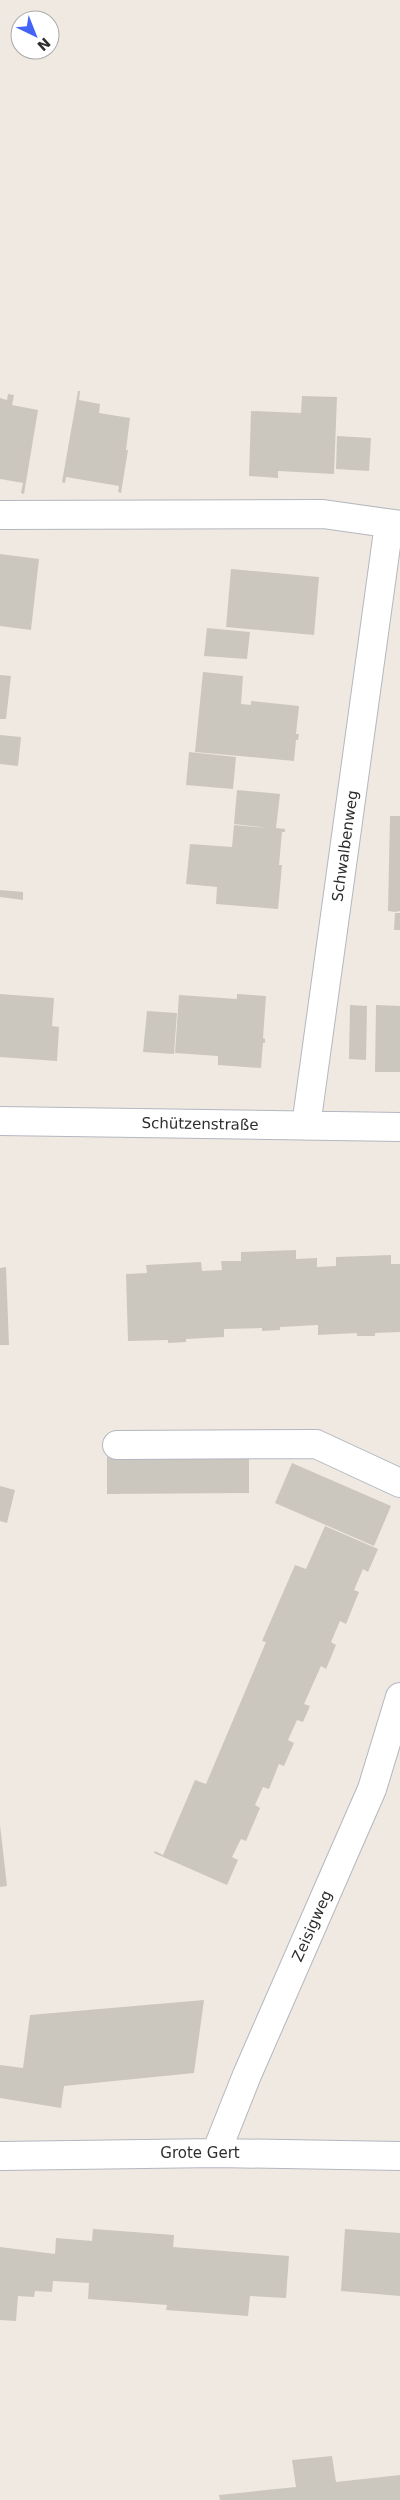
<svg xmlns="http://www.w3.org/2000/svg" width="400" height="2500" viewBox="0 0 400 2500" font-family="'DejaVu Sans',sans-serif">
	<rect width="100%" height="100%" fill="#efe9e1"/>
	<path fill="#cbc7bf" d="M78,391H80L79,400L100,404L99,413L130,418L126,450H128L121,493L118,492L119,486L66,477L65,483L62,482Z
		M8,394L14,395L12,405L38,410L24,494L21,493L23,483L0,479V398L7,400Z
		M302,396L337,397L334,474L278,471V478L249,476L251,411L301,413Z
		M337,436L371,438L369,471L336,469Z
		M0,554L39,559L31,630L0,626Z
		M231,569L319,577L314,635L226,627Z
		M207,628L250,632L247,659L204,656Z
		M203,672L243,676L241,704L251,705V701L299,706L296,734H299L298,740H296L294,761L195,752Z
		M0,675L11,676L6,719H0Z
		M0,735L21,737L18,766L0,764Z
		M189,752L236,757L233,789L186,785Z
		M237,790L280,794L276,828L285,829V832H282L279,865H282L278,909L216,904L217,887L186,884L190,844L232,847L234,825L269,828L234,824Z
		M390,816H400V911L395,912L388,911Z
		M0,890L23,892V900L0,897Z
		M395,913H400V930H394Z
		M0,994L54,998L52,1026L59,1027L57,1061L0,1057Z
		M237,994L266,996L263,1038L265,1039V1043H263L261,1068L218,1065V1056L175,1053L179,995L237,999Z
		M350,1005L367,1006L366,1060L349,1059Z
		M376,1005L400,1006V1072H375Z
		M147,1011L177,1013L174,1054L143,1052Z
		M296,1250V1259L317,1258V1267L336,1266V1257L391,1255V1264H400V1332L375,1333V1336H357V1333L318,1335V1325L280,1327V1330L262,1331V1328L224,1329V1337L186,1339V1342L168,1343V1340L128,1341L126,1274L147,1273L146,1265L201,1262L202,1271L222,1270L221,1261H241V1252Z
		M6,1267L9,1345H0V1268Z
		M107,1457H249V1493L107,1494Z
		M292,1463L391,1506L374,1546L275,1503Z
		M0,1486L15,1490L7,1523L0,1521Z
		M325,1526L378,1549L368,1572L363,1569L354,1590L359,1592L346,1624L340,1621L331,1642L336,1645L326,1669L321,1666L304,1704L310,1706L303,1722L297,1720L288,1740L294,1743L284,1766L279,1764L269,1789L263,1787L255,1805L260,1808L246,1841L241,1839L232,1857L238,1860L227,1885L154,1853L155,1851L163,1855L195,1780L206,1784L266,1642L262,1641L295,1565L306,1569Z
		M0,1825L7,1886L0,1887Z
		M204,2000L194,2073L64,2086L61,2108L0,2098V2065L23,2068L30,2015Z
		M93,2229L174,2235L173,2247L289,2256L286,2298L250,2296L248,2316L208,2313L166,2310L167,2305L88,2299L89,2283L53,2281L52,2292L35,2291L34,2297L18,2296L16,2321L0,2320V2247L55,2254L56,2238L92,2241Z
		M345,2229L400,2233V2296L341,2291Z
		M332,2456L336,2482L400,2475V2500H220L219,2495L296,2487L292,2460Z"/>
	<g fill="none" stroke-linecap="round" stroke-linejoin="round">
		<defs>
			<path id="minor" d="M0,515L323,514L400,525
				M0,1121L400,1127
				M306,1126L389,524
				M117,1445L316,1444L400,1483
				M216,2153L247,2075L372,1789L400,1697
				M0,2156L216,2153L400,2156"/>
		</defs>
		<use href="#minor" stroke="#b4b7c1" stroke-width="30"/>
		<use href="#minor" stroke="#fff" stroke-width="28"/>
	</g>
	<g text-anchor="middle" stroke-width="4" stroke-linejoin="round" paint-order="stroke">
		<g font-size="15" fill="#2e2e2e" stroke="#fff">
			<text transform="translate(345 846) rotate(-82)" y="5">Schwalbenweg</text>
			<text transform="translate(200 1124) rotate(1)" y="5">Schützenstraße</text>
			<text transform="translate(312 1926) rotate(-66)" y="5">Zeisigweg</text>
			<text x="200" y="2158">Grote Gert</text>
		</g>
	</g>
	<g transform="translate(35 35) rotate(137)"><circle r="24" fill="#ffffff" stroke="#ababab"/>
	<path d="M0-4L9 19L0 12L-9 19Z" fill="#4264fb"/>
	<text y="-8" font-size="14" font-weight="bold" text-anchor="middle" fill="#2e2e2e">N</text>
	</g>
</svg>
